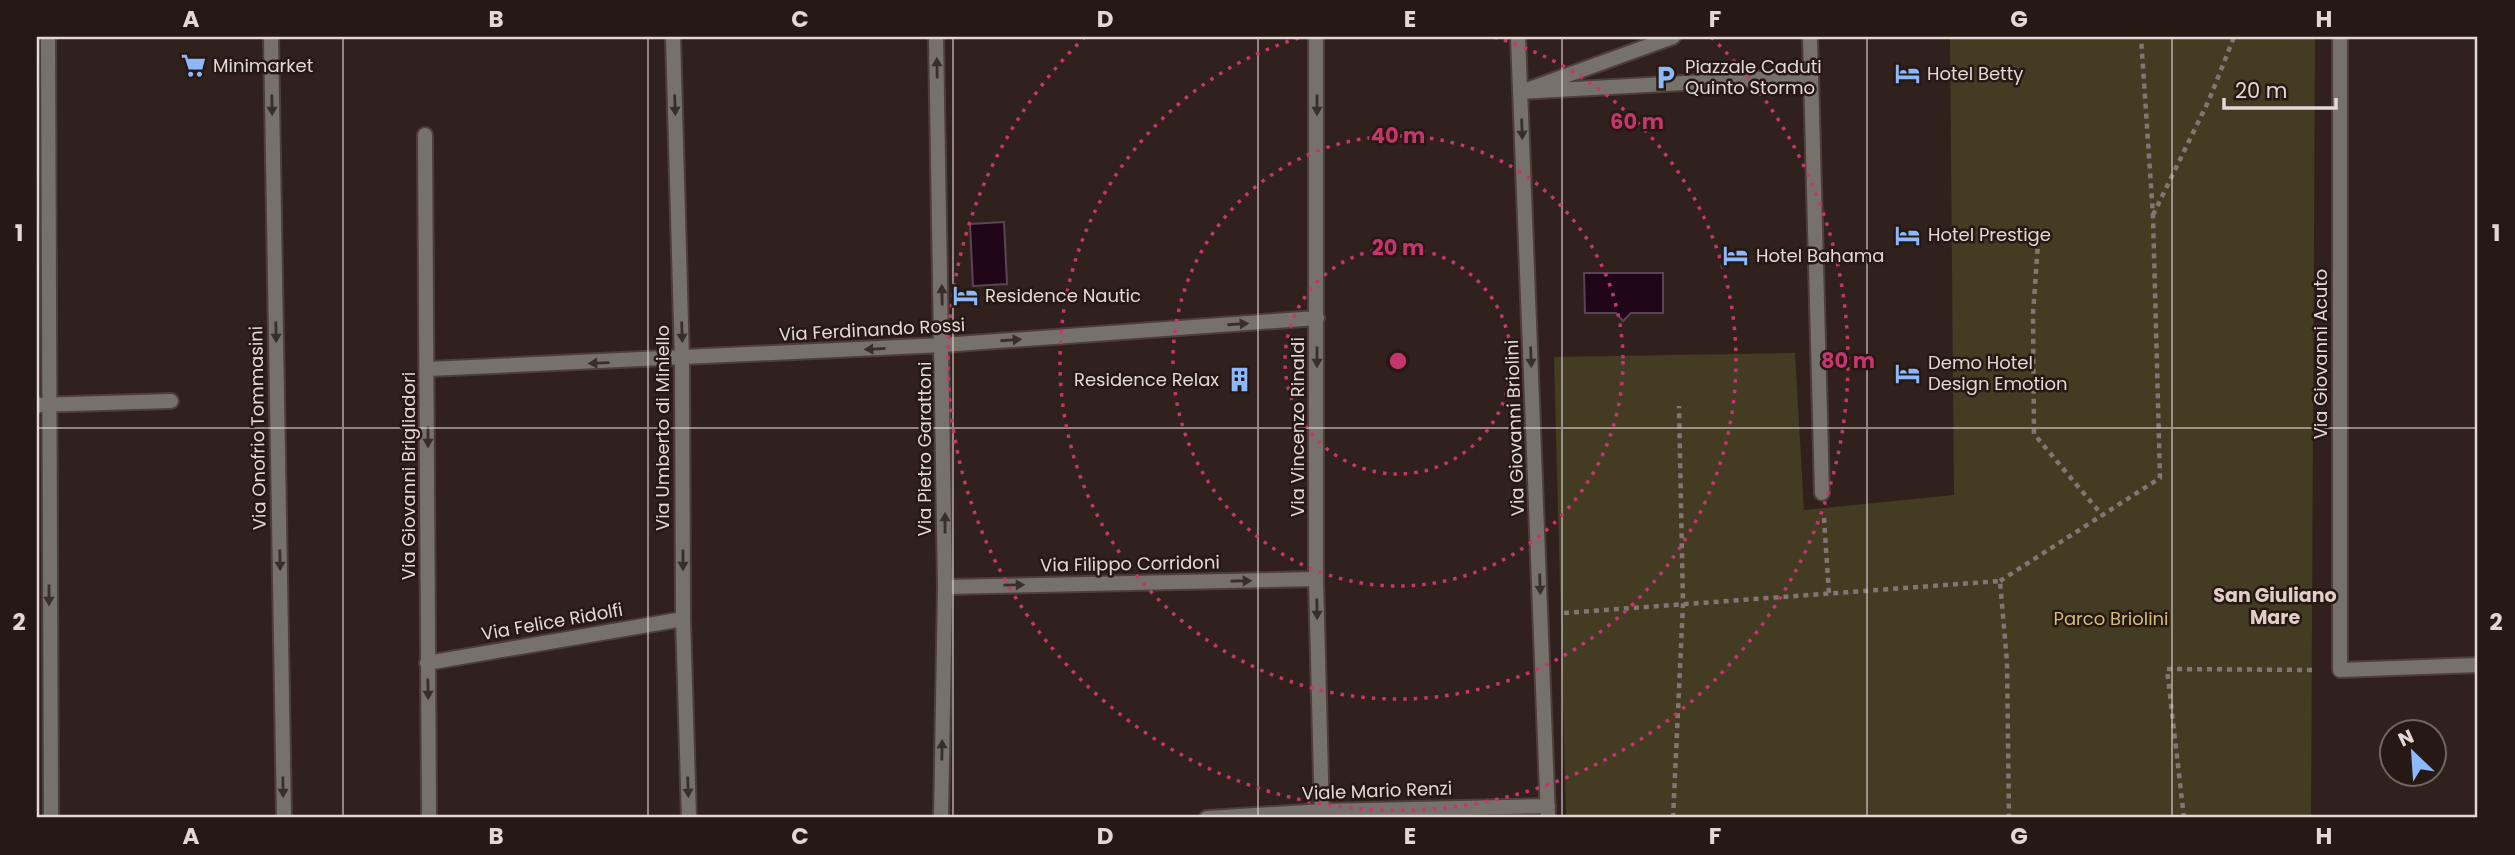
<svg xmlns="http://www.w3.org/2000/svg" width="2515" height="855" viewBox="0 0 2515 855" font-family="Poppins,sans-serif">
	<rect width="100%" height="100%" fill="#30211d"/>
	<path fill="#443b23" d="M1950,37H2315L2311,818H1566L1554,357L1795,353L1804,510L1954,495Z"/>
	<path fill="#210519" stroke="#5b4451" stroke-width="2" d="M1004,222L1007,284L973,286L970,224Z
		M1584,273H1663V313H1631L1623,321L1616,313H1585Z"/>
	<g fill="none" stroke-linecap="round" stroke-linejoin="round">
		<defs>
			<path id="lane" d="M1673,37L1521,92L1810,76"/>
			<path id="street" d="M48,37L51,818
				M271,37L284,818
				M673,37L682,360L683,619L689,818
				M936,37L945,587L941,818
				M1316,37V579L1322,818
				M1518,37L1548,818
				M1810,37L1822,493
				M2340,37V670L2478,665
				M425,135L429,818
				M429,369L943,345L1317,318
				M37,405L171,401
				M945,587L1316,579
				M427,663L683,619
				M1207,818L1322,811L1548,806"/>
		</defs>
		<use href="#lane" stroke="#4d3e3a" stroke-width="18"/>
		<use href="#street" stroke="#4d3e3a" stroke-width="18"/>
		<path stroke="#837672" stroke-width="4.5" stroke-dasharray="5 5" stroke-linecap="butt" d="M2153,215L2209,100L2234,37
			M2039,229L2033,314L2034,434L2102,515
			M1824,518L1829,594
			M2000,581L2160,478L2153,216L2141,37
			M1564,613L2000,581L2007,662L2009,818
			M1673,818L1683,604L1679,406
			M2184,818L2167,669L2315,670"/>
		<use href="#lane" stroke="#77716c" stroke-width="14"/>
		<use href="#street" stroke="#77716c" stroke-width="14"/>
	</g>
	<defs><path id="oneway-solid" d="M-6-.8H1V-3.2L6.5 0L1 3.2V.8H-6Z" transform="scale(1.75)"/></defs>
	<g fill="#3a2e29">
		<use href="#oneway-solid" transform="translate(937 68) rotate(-91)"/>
		<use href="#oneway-solid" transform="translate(272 105) rotate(89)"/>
		<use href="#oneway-solid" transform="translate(675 105) rotate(88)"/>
		<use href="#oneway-solid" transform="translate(1317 105) rotate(90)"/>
		<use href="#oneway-solid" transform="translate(1522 129) rotate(88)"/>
		<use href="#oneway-solid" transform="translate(942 295) rotate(-91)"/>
		<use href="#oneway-solid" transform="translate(1238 324) rotate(-4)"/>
		<use href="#oneway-solid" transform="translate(276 332) rotate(89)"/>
		<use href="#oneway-solid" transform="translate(682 332) rotate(88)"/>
		<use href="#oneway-solid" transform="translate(1011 340) rotate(-4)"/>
		<use href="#oneway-solid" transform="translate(875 349) rotate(177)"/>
		<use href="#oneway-solid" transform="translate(1317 357) rotate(90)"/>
		<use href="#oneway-solid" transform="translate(1531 357) rotate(88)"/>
		<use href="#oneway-solid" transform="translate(599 363) rotate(178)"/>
		<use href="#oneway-solid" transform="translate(428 437) rotate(90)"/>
		<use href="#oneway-solid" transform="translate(945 523) rotate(-90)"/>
		<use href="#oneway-solid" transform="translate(280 560) rotate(89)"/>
		<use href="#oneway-solid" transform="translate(683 560) rotate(90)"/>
		<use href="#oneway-solid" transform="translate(1241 581) rotate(-1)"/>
		<use href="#oneway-solid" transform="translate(1540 584) rotate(88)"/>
		<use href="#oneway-solid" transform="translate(1014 585) rotate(-1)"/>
		<use href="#oneway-solid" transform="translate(49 595) rotate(90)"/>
		<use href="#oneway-solid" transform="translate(1317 609) rotate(89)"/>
		<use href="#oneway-solid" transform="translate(428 689) rotate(89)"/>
		<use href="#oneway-solid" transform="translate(942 750) rotate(-89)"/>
		<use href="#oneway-solid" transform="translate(283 787) rotate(89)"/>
		<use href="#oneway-solid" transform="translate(688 787) rotate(88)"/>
	</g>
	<path fill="none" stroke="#e3d8d5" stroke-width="2" stroke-opacity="0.55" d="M343,37V818M648,37V818M953,37V818M1258,37V818M1562,37V818M1867,37V818M2172,37V818M37,428H2478"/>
	<g fill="none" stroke="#c7356d" stroke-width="3.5" stroke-dasharray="3.5 7">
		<circle cx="1398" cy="361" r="113"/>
		<circle cx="1398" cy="361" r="225"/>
		<path d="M1494 37A338 338 0 1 1 1302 37"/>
		<path d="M1711 37A450 450 0 1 1 1085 37"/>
	</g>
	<defs>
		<symbol id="supermarket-bare" viewBox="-9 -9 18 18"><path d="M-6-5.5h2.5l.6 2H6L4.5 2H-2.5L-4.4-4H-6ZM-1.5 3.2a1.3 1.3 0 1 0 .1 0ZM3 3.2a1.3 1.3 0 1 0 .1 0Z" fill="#8db9fc" stroke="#261813" stroke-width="2.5" paint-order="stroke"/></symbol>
		<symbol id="hotel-bare" viewBox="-9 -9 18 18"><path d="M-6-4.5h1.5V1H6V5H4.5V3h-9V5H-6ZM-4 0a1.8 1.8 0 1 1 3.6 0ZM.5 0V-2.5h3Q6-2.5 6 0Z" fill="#8db9fc" stroke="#261813" stroke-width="2.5" paint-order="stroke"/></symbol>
		<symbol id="parking-bare" viewBox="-9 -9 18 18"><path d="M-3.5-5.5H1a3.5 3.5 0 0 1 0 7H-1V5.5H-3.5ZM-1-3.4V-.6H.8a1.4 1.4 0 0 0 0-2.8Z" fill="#8db9fc" stroke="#261813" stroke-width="2.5" paint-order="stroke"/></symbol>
		<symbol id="building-bare" viewBox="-9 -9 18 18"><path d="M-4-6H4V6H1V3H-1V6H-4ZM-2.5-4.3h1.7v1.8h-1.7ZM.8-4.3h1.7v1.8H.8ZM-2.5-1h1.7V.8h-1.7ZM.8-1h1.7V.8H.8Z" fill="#8db9fc" stroke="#261813" stroke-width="2.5" paint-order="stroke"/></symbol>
	</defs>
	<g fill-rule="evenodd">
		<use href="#supermarket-bare" x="176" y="48" width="35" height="35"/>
		<use href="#hotel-bare" x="1890" y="56" width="35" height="35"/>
		<use href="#parking-bare" x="1648" y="60" width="35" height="35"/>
		<use href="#hotel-bare" x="1890" y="218" width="35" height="35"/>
		<use href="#hotel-bare" x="1718" y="238" width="35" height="35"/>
		<use href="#hotel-bare" x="948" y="278" width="35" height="35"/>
		<use href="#hotel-bare" x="1890" y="356" width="35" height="35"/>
		<use href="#building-bare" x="1222" y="362" width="35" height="35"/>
	</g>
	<g text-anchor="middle" stroke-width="5" stroke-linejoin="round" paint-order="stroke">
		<g font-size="18" fill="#e3d8d5" stroke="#261813" text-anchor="start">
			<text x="213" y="72">Minimarket</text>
			<text x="1685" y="73">Piazzale Caduti<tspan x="1685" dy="21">Quinto Stormo</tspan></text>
			<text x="1927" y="80">Hotel Betty</text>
			<text x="1928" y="241">Hotel Prestige</text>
			<text x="1756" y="262">Hotel Bahama</text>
			<text x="985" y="302">Residence Nautic</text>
			<text x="1928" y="369">Demo Hotel<tspan x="1928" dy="21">Design Emotion</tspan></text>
			<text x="1219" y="386" text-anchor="end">Residence Relax</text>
		</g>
		<g font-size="18" fill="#e3d8d5" stroke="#261813">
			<text transform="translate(872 330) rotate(-3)" y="6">Via Ferdinando Rossi</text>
			<text transform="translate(2321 354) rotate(-90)" y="6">Via Giovanni Acuto</text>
			<text transform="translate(1298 427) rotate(-90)" y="6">Via Vincenzo Rinaldi</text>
			<text transform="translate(258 428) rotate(-91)" y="6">Via Onofrio Tommasini</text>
			<text transform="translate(663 428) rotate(-90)" y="6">Via Umberto di Miniello</text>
			<text transform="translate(1515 428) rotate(-92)" y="6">Via Giovanni Briolini</text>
			<text transform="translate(925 449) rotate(-90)" y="6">Via Pietro Garattoni</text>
			<text transform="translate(409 476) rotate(-90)" y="6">Via Giovanni Brigliadori</text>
			<text transform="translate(1130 564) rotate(-1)" y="6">Via Filippo Corridoni</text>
			<text transform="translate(552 622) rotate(-10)" y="6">Via Felice Ridolfi</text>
			<text transform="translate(1377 791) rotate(-2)" y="6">Viale Mario Renzi</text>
		</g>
		<g font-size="18" fill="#d2bd7b" stroke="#261813">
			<text x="2111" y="625">Parco Briolini</text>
		</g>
		<g font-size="19" font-weight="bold" fill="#e2cdc7" stroke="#261813">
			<text x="2275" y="602">San Giuliano<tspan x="2275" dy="22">Mare</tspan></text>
		</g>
	</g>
	<circle cx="1398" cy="361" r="10" fill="#c7356d" stroke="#261813" stroke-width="3.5"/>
	<g font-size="21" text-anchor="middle" font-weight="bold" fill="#c7356d" stroke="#261813" stroke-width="5" stroke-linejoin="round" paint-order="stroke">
		<text x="1637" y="129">60 m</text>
		<text x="1398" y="143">40 m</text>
		<text x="1398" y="255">20 m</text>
		<text x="1848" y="368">80 m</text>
	</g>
	<rect width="2515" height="855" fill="none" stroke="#261813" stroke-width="77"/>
	<g transform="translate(2413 753) rotate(335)"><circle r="33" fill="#261813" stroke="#726561" stroke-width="2"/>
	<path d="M0-5L12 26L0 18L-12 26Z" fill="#8db9fc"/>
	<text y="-10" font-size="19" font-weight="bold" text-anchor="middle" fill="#e3d8d5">N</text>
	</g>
	<path d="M2224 98v10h112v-10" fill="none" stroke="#e3d8d5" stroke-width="3.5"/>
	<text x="2235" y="98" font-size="21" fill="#e3d8d5" stroke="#261813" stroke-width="5" paint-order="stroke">20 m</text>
	<rect x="38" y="38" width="2438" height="778" fill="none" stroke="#e3d8d5" stroke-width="2.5"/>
	<g font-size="23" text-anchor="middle" font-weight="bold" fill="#e3d8d5">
		<text x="191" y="27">A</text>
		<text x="496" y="27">B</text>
		<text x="800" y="27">C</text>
		<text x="1105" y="27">D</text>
		<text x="1410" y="27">E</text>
		<text x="1715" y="27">F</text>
		<text x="2019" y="27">G</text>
		<text x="2324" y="27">H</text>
		<text x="19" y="241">1</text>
		<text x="2496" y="241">1</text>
		<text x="19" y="630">2</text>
		<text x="2496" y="630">2</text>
		<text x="191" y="844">A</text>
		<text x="496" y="844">B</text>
		<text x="800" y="844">C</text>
		<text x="1105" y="844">D</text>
		<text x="1410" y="844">E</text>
		<text x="1715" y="844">F</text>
		<text x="2019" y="844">G</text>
		<text x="2324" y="844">H</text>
	</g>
</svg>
